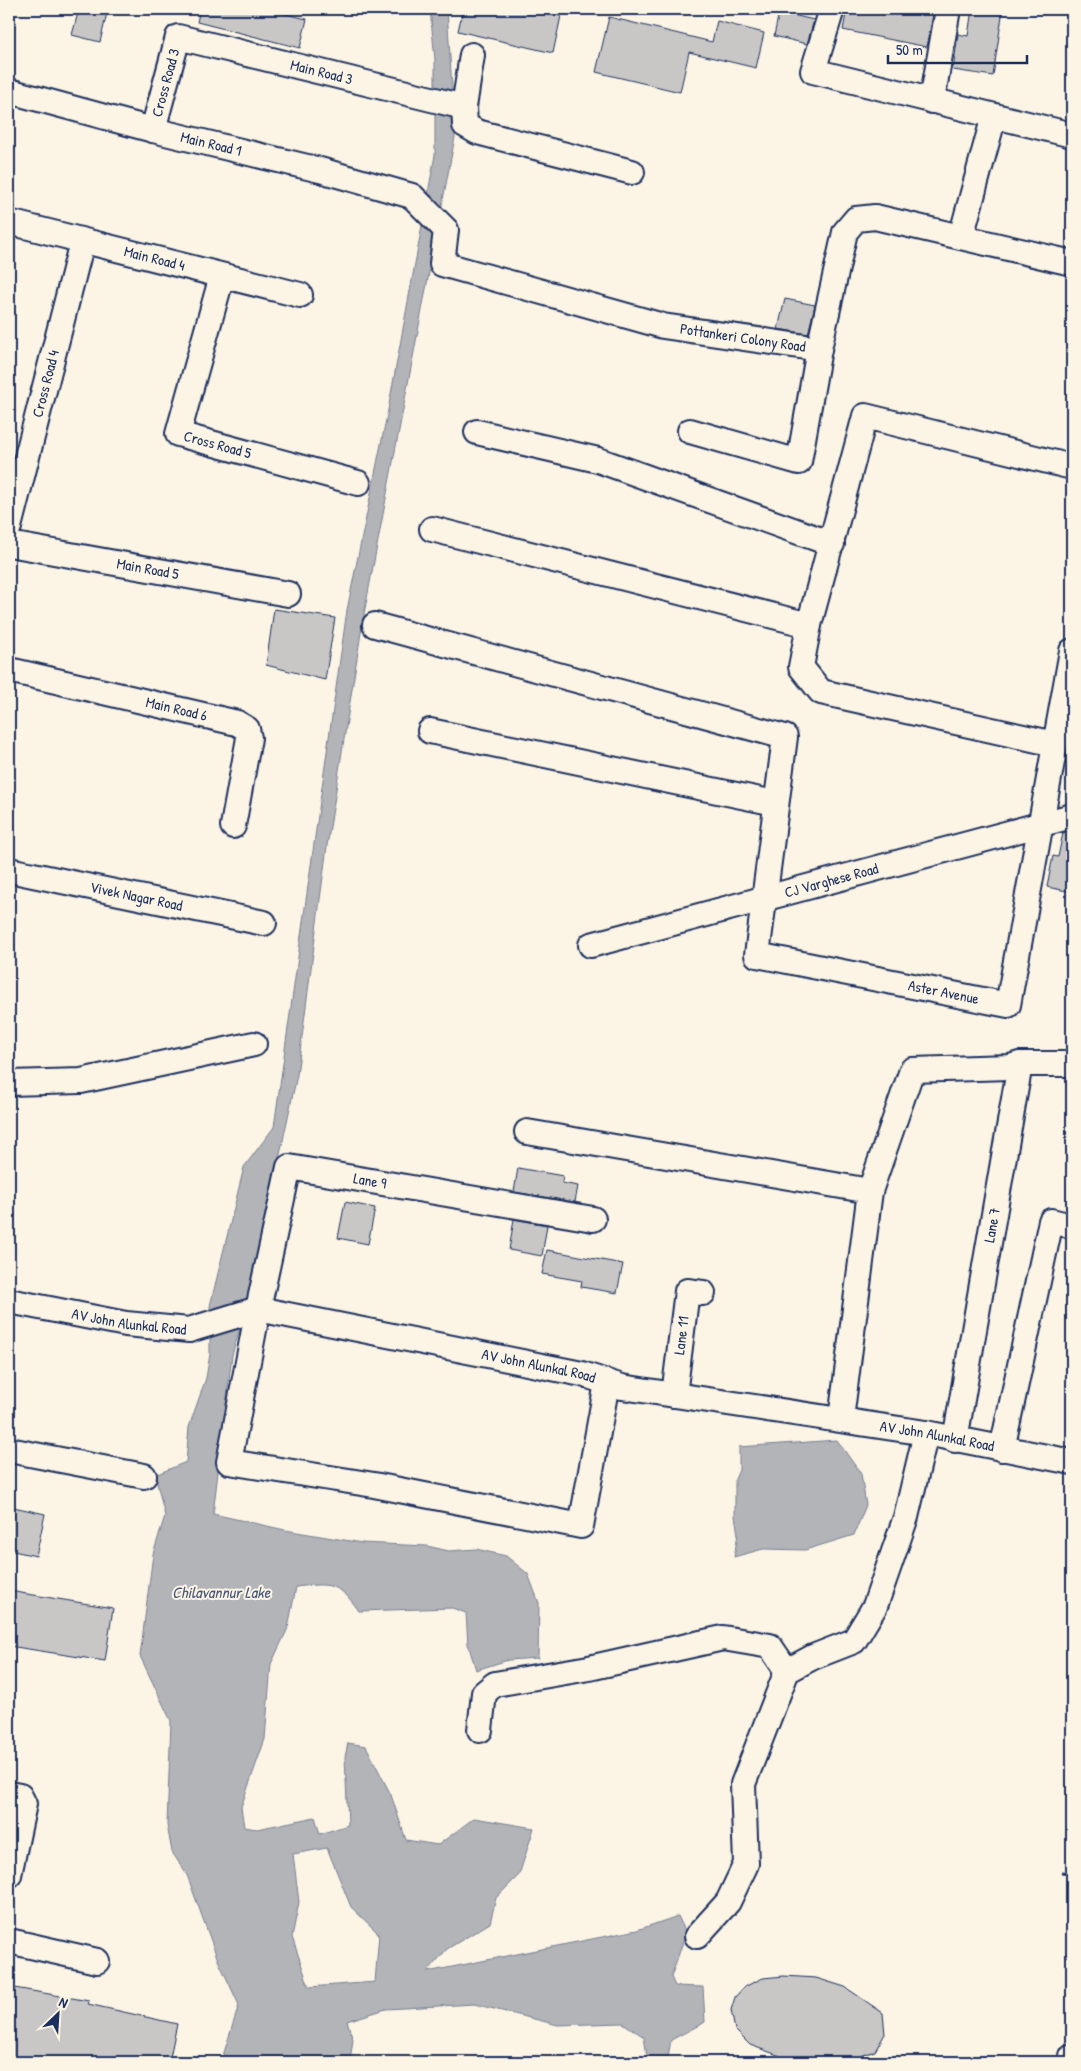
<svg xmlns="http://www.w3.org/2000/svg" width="1081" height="2071" viewBox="0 0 1081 2071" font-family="'Patrick Hand',sans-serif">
	<rect width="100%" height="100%" fill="#fcf5e5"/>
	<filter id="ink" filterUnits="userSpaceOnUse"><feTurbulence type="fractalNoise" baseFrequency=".02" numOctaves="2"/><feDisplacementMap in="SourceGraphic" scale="10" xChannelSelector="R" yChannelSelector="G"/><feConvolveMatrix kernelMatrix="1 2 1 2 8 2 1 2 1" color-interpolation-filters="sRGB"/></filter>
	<g filter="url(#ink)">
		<path fill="#b2b4b8" stroke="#767f94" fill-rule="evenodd" d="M430,9H447L455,137L364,614L327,846L297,1075L250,1294L232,1355L213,1514L285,1530L362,1543L427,1546L449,1551L476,1549L506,1556L528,1574L539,1603L538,1658L508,1660L476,1670L468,1644L466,1613L452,1608L359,1611C339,1582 329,1583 296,1587L288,1628L271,1664L265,1739L241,1807L244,1827L257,1829L315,1817L320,1834L348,1825L345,1757L348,1743L366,1746L391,1795L406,1840L438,1845L474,1818L534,1828L519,1875L496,1898L490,1923L447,1949L427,1972L637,1930L678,1916L686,1933L671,1977L675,1986L703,1987L705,2022L671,2040L667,2062H648L644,2037L623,2023L558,2025L474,2004L386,2009L347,2021L353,2039L350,2062H221L239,2005L218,1960L187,1875L172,1852L167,1825L171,1721L140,1656L153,1554L165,1516L155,1475L186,1462L189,1427L206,1378L210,1354V1306L244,1167L274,1127L347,610L388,410L435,155V60ZM327,1848L351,1907L379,1934L375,1982L309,1987L292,1937L299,1902L293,1854Z
			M837,1440L861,1474L866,1505L854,1535L805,1550L763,1549L734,1557L738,1534L735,1516V1479L739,1470V1447Z"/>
		<path fill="#c8c7c6" stroke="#1b2f5e" d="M79,9H108L100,42L72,35Z
			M200,9H264L307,19L300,48L197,22Z
			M463,9H527L561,16L553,53L458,31Z
			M847,9H934L927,47L843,30Z
			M972,9H1003L993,76L953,70L958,34L968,36Z
			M779,12L814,20L807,44L774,36Z
			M609,17L712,42L717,21L764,33L756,68L689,52L680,92L596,72Z
			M785,299L815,305L808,334L778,329Z
			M274,609L335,618L325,680L266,665Z
			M1072,830V892L1047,887L1053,856L1058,857L1063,833Z
			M518,1168L563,1176L562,1183L578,1186L575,1202L514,1192Z
			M345,1202L375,1208L368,1244L338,1238Z
			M514,1219L547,1225L542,1256L509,1250Z
			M547,1250L623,1264L617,1293L581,1287L582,1281L542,1274Z
			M9,1506L45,1514L36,1556L9,1550Z
			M9,1591L113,1608L105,1661L9,1646Z
			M784,1976L816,1978L845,1987L883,2013L885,2034L875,2051L844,2062H797L750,2045L735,2030L731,2010L735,1997L744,1987L763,1978Z
			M9,1987L89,2001L88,2004L177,2024L169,2062L153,2059L152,2062H9Z"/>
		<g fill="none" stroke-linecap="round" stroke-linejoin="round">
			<defs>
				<g id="minor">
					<path d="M832,9L813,71L1072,135"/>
					<path d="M472,55L464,107L465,125L477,132L632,172"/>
					<path id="s1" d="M9,91L153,130L320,170L412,196L446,230L442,264L663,326L819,349L845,232L856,219L875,217L1072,263"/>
					<path d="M932,101L948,9"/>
					<path id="s2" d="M153,130L178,37L464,107"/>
					<path id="s3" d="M9,222L300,295"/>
					<path d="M961,237L994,116"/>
					<path id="s4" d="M222,276L178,434L358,483"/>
					<path d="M690,431L799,462L819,349"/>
					<path d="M477,432L598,460L832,544"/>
					<path id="s5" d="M9,527L82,242"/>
					<path d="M432,529L809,625"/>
					<path id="s6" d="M9,544L288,594"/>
					<path id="s7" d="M375,625L785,737L757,955L1008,1005L1072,651"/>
					<path id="s8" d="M9,670L237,723L247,729L249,738L233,826"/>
					<path d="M430,731L775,803"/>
					<path d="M1055,744L821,692L801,667L809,625L865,416L1072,467"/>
					<path id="s9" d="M9,870L264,923"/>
					<path id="s10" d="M591,945L1072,816"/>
					<path d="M9,1083L81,1081L254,1044"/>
					<path d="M527,1132L870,1191L841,1419"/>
					<path d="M870,1191L912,1070L1010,1067L1020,1064"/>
					<path d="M593,1219L289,1167L258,1309L229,1462L374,1485L581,1526L607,1383"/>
					<path id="s11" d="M9,1301L126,1324L189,1330L258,1309L582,1374L622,1387L926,1433L1072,1462"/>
					<path id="s12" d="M674,1395L687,1291L703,1293"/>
					<path id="s13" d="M955,1440L1020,1064H1072"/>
					<path d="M1002,1449L1051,1221L1072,1226"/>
					<path d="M9,1450L144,1476"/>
					<path d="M480,1730L484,1693L495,1684L589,1668L723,1638L770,1646L787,1671"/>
					<path d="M9,1794L20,1796L24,1804L9,1875"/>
					<path d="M697,1936L728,1902L746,1864L743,1784L787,1671L813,1657L854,1641L875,1606L906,1517L926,1433"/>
					<path d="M9,1941L97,1961"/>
					<path d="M1071,2062L1072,2056"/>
				</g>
			</defs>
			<use href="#minor" stroke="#1b2f5e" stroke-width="28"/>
			<path stroke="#1b2f5e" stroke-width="3" stroke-dasharray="5 4" stroke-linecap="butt" d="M1061,1872L1072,1873"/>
			<use href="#minor" stroke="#fcf5e5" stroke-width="24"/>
		</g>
	</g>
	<g text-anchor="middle" stroke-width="4" stroke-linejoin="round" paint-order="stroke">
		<g font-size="15" fill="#1b2f5e" stroke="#fcf5e5">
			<text dy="5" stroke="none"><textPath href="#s2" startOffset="244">Main Road 3</textPath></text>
			<text dy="5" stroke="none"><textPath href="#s2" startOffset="49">Cross Road 3</textPath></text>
			<text dy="5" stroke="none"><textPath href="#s1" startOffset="209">Main Road 1</textPath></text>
			<text dy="5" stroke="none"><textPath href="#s3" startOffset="150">Main Road 4</textPath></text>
			<text dy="5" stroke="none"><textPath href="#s1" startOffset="809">Pottankeri Colony Road</textPath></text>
			<text dy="5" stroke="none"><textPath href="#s5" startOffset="148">Cross Road 4</textPath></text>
			<text dy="5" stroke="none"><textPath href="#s4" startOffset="205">Cross Road 5</textPath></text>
			<text dy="5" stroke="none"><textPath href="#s6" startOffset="141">Main Road 5</textPath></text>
			<text dy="5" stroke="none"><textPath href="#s8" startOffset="172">Main Road 6</textPath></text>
			<text dy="5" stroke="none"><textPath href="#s10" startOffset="249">CJ Varghese Road</textPath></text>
			<text dy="5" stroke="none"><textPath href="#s9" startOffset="130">Vivek Nagar Road</textPath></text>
			<text dy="5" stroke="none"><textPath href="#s7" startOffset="835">Aster Avenue</textPath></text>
			<text transform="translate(370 1181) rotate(10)" y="5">Lane 9</text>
			<text dy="5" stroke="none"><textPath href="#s13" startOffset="218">Lane 7</textPath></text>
			<text dy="5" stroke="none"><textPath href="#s11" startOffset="122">AV John Alunkal Road</textPath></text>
			<text dy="5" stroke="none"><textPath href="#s12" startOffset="60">Lane 11</textPath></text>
			<text dy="5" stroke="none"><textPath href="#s11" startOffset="541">AV John Alunkal Road</textPath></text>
			<text dy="5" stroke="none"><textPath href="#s11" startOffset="946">AV John Alunkal Road</textPath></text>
		</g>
		<g font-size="16" font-style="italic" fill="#485779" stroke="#fcf5e5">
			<text x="221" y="1598">Chilavannur Lake</text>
		</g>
	</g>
	<rect width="1081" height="2071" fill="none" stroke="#fcf5e5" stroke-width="30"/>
	<rect x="15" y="15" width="1051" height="2041" fill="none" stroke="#1b2f5e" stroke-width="2" filter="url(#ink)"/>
	<g transform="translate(58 2014) rotate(25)" stroke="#fcf5e5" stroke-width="4" paint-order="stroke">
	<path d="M0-4L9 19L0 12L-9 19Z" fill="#1b2f5e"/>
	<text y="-8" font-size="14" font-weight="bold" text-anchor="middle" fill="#1b2f5e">N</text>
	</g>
	<path d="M888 55v8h139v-8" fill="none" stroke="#1b2f5e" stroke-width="2.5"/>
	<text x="896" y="55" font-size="15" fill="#1b2f5e" stroke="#fcf5e5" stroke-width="4" paint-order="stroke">50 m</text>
</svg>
